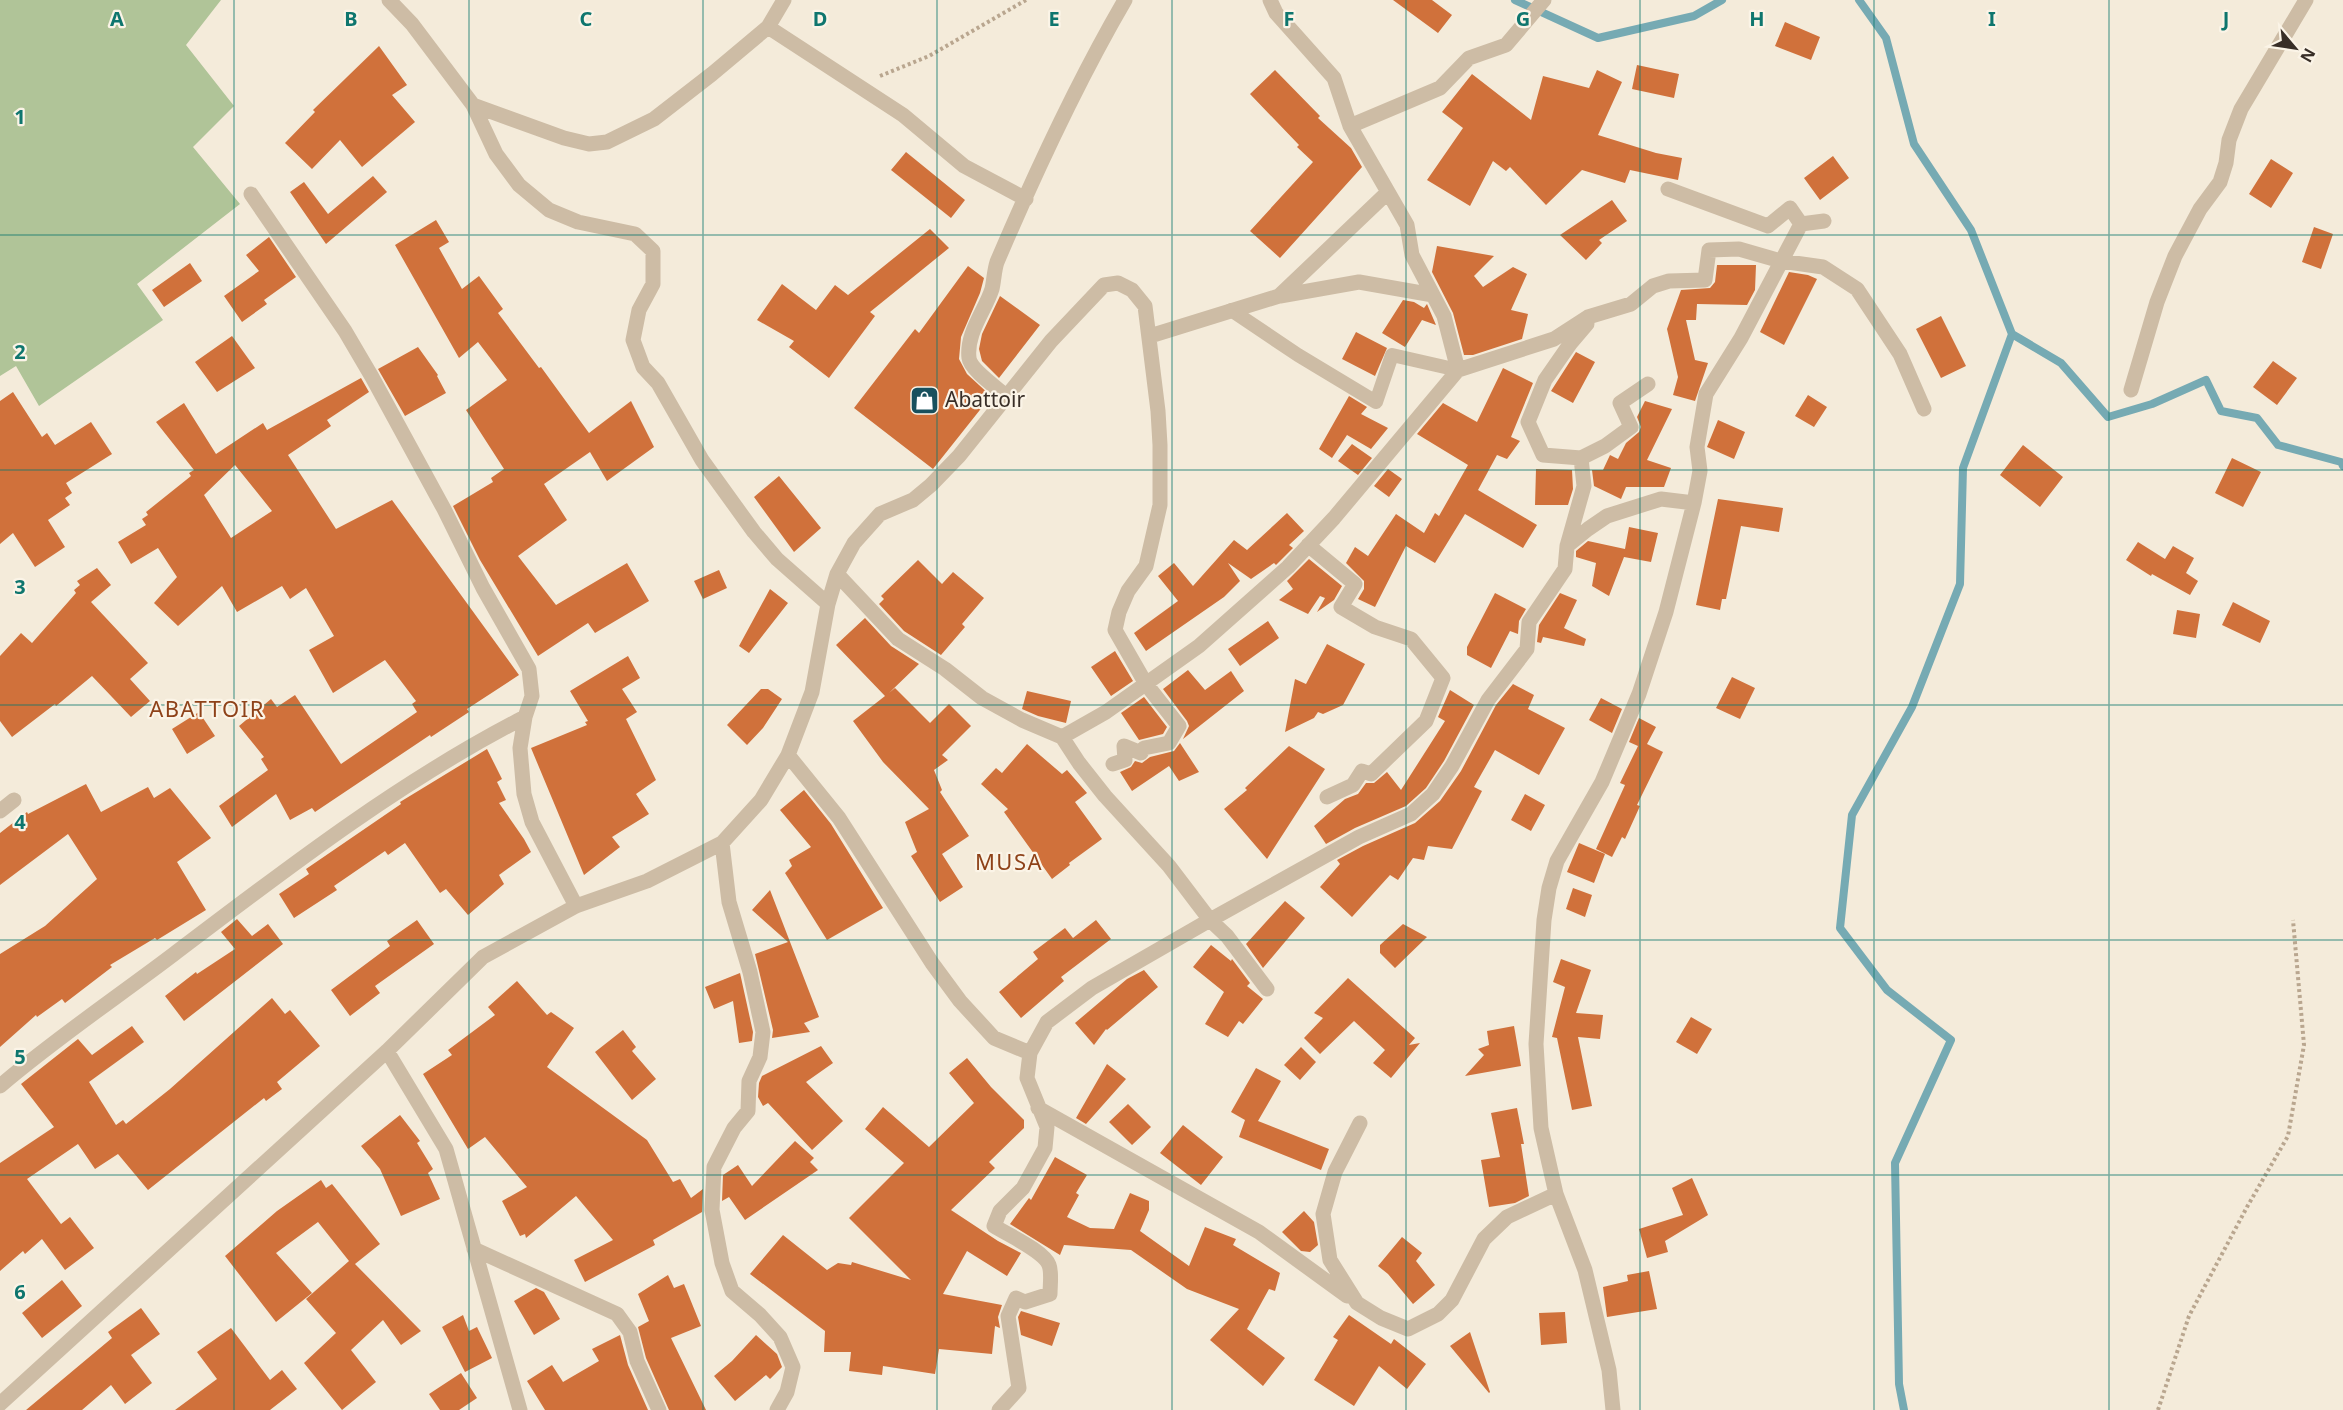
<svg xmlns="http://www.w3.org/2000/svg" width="2343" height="1410" viewBox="0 0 2343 1410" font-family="'Noto Sans',sans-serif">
	<rect width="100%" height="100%" fill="#f4ebda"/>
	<path fill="#b0c498" d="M0,0H221L186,45L234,106L193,147L240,204L137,284L163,320L39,406L16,366L0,376Z"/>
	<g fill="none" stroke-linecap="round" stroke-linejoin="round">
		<path stroke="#76aab3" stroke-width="8" d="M1515,0L1598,38L1694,16L1722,0
			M1859,0L1886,38L1914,144L1971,230L2012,334L2061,363L2108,417L2152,404L2206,380L2221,411L2257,418L2278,445L2341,462L2343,466
			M1904,1410L1899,1384L1895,1163L1951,1040L1887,990L1840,928L1852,815L1912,707L1960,584L1963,468L2012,334"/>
	</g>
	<path fill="#d0713b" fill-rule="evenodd" d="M1393,0H1432L1452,15L1438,33Z
		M1785,22L1820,37L1811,60L1775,46Z
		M379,46L407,85L392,95L415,122L362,167L340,140L312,169L285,143L315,112L313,110Z
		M1637,65L1679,74L1674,98L1632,89Z
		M1275,70L1320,116L1318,118L1351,148L1362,167L1280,258L1250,231L1313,162L1297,147L1299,145L1250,94Z
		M1597,70L1622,82L1598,135L1656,153L1682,158L1678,180L1630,170L1625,183L1582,170L1546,205L1510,167L1506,171L1493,161L1470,206L1427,180L1463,128L1442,112L1472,74L1531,120L1543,76L1589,88Z
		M906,152L965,200L951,218L891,170Z
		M1833,156L1849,178L1820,200L1804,178Z
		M2271,159L2293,173L2271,208L2249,194Z
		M373,176L387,192L326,244L290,192L304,182L328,214Z
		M1612,200L1627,221L1599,240L1602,243L1586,260L1560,235Z
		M436,220L449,242L439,248L462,289L479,276L503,309L498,313L539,368L541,367L589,433L631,401L654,447L607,481L590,452L544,484L567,520L518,556L556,605L627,563L649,601L595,633L588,623L538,656L480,560L453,506L493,482L491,478L504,469L466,410L507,380L478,342L459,358L395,245Z
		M2314,227L2333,234L2321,269L2302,262Z
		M930,229L949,248L870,312L875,316L829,378L789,347L794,341L757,320L782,284L816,310L835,285L848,295Z
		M269,237L296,277L264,300L267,304L242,322L224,296L259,271L246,255Z
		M1437,246L1494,256L1474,276L1483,287L1513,267L1527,274L1511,310L1528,314L1522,339L1473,355H1464L1453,313L1432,272Z
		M190,263L202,281L164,307L152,290Z
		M1717,265H1756L1755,290L1747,305L1697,304L1696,320H1686L1695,360L1708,363L1695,401L1673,395L1678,377L1667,329L1681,290L1710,288L1715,282Z
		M968,266L984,278L980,293L961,337L959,359L967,374L991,396L933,469L854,408L915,329L919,333Z
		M1789,272L1808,275L1817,279L1784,345L1760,332Z
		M1000,296L1040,325L999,378L982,361L979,349L982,334Z
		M1403,300L1414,302L1424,308L1427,304L1436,325L1422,320L1405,347L1382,333Z
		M1941,316L1966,366L1941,378L1916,329Z
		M1356,332L1387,348L1375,376L1342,359Z
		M232,336L255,368L217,392L195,362Z
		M418,347L438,375L437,376L446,393L405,416L378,369Z
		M1576,352L1595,362L1573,403L1551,391Z
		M2273,361L2297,378L2277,405L2253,387Z
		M1503,368L1533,383L1511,437L1520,441L1507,459L1497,455L1478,490L1537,525L1523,548L1465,514L1435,563L1406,546L1375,607L1358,599L1364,589V581L1346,563L1355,547L1368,556L1396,514L1424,533L1435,513L1439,516L1468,465L1417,434L1443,403L1477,422Z
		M361,378L369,392L327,420L331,426L288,455L336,529L392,500L519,675L467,709L469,712L431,737L430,735L315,812L312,808L290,820L276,794L232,827L219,806L268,770L261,759L264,757L239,726L271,699L277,707L295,695L341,764L417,712L412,704L416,701L385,660L333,693L309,650L334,636L306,588L290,599L282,586L237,612L222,586L178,626L154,603L177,577L158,548L131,564L118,542L146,525L142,519L148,515L146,512L191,476L189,473L194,470L156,422L184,403L216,454L263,423L267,430ZM235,465L272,511L231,538L204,495Z
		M13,392L42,437L47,433L55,445L91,422L112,454L66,483L72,493L65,498L70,505L48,520L65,547L35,567L13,533L0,544V401Z
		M1808,395L1827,407L1814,427L1795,416Z
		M1349,396L1367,407L1361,414L1388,428L1371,449L1347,435L1332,458L1319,449Z
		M1645,401L1672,409L1647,460L1671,468L1664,487H1626L1621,499L1594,486L1592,470H1603L1610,455L1618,459L1626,443L1639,432L1641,427L1637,417Z
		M1718,420L1745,432L1734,459L1707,447Z
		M1352,444L1372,458L1358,475L1338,461Z
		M2023,445L2063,477L2040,507L2000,475Z
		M2232,458L2261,472L2243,507L2215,493Z
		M1388,469L1402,479L1389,497L1374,486Z
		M1536,469L1572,470L1573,489L1568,505H1535Z
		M779,476L821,528L794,552L754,497Z
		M1718,499L1783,508L1779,532L1741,526L1726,599H1722L1720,610L1696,605Z
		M1287,513L1304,531L1289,545L1293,548L1276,565L1274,563L1251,579L1228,563L1240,581L1224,597L1146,651L1134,633L1178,601L1158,576L1174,563L1193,586L1234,540L1247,550Z
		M1629,527L1658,533L1651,562L1624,557L1609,596L1592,586L1596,563L1576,557V551L1588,541L1625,549Z
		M2138,542L2165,559L2173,546L2194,558L2186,573L2198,581L2190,595L2152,574L2151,576L2126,560Z
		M1309,559L1342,586L1334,600L1317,612L1325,598L1320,596L1308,614L1279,600L1293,589L1287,581Z
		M918,560L942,584L953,572L984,598L962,624L965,627L941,655L904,631L879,604L884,599L881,596Z
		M97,568L111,585L91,602L148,663L130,679L150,701L131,717L92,676L56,706L55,704L12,737L0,721V656L21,633L32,643L76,593L74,590L80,585L77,581Z
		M719,570L727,588L703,599L694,581Z
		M770,589L788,603L749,653L739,646Z
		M1495,593L1526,609L1519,621L1518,634L1510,631L1491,668L1467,655V647Z
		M1560,593L1577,600L1564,628L1586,639L1584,646L1543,637L1541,643L1537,642L1539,625Z
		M2233,602L2270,621L2260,643L2222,625Z
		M2177,610L2200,614L2196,638L2173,634Z
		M865,618L891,646L919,664L889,693L895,688L930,723L949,704L971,726L942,755L948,760L934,770L942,790L940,792L969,836L942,854L963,887L940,902L911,856L917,852L905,822L929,809L883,762L853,721L885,696L836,645Z
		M1268,621L1279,638L1240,666L1228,649Z
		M1327,644L1365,664L1343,705L1323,714L1318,712L1314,718L1285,732L1295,679L1306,684Z
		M1115,651L1133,681L1111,696L1091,667Z
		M628,656L640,678L622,689L637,712L626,719L656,780L636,794L649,814L612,837L620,847L584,875L531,748L587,725L585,722L588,721L570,691Z
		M1188,670L1205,690L1231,671L1244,691L1183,739L1189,726L1187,721L1163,689Z
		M1732,677L1755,688L1740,719L1716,708Z
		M1513,684L1534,695L1528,709L1565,728L1539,775L1495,750L1474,787L1482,791L1452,849L1428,846L1424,860L1413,858L1398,880L1390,875L1352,917L1320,887L1340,864L1337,860L1363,846L1415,823L1440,801L1461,771L1496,705Z
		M761,689H768L782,699L763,728L747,745L727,725Z
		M1450,690L1474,705L1444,761L1426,788L1406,806L1355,828L1326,844L1314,826L1345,799L1358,794L1366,783H1374L1387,772L1401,790L1445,721L1438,717Z
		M1027,691L1071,701L1066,723L1038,716L1022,709Z
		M1144,697L1167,727L1163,734L1139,740L1121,713Z
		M1601,698L1622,709L1612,733L1589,720Z
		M199,712L215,736L187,754L172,729Z
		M1639,718L1656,727L1647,744L1663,752L1637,805L1640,806L1625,839L1622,837L1612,857L1596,849L1625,785L1620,783L1638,746L1629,742Z
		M1180,743L1199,772L1179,781L1169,766L1132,791L1120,772L1131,767L1135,761L1142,763L1150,757L1174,751Z
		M1027,744L1062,774L1067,770L1087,793L1075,802L1102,839L1069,863L1070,865L1052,879L1004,812L1008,809L981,784L996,768L1002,773Z
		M1289,746L1325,769L1267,859L1224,809L1247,790L1245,788Z
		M487,749L502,779L497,782L506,800L499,803L524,839L531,852L499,875L504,884L468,915L446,889L440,893L405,843L388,855L385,851L334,886L337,890L294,918L279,894L309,874L306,869L401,804L400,802Z
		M86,784L101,812L148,787L154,798L170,788L211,838L177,862L206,910L157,940L155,938L110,965L112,967L65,1003L62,999L37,1017L36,1015L0,1047V954L45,926L97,879L68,834L0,885V833L27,812L28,814Z
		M804,790L831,824L883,908L827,940L785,873L792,866L789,860L811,847L780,810Z
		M1525,794L1545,805L1531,831L1511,820Z
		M1579,843L1605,854L1594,883L1567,872Z
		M1573,888L1592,895L1585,917L1566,909Z
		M770,890L819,1017L804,1023L810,1032L772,1038L773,1030L755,954L788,942L752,910Z
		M1285,901L1305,918L1263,968L1246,944Z
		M237,919L252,936L268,924L283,944L184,1021L165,996L196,972L197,974L235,949L221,932Z
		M417,920L434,944L375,986L380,993L350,1016L331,990L390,946L387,941Z
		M1096,920L1111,939L1061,977L1064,981L1021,1018L999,992L1038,959L1033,952L1065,928L1073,938Z
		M1403,924L1427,937L1395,968L1380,953V945Z
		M1211,945L1231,961L1232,959L1250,983L1247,986L1263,999L1243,1024L1239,1021L1228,1037L1205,1024L1224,992L1193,967Z
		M1561,959L1591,970L1576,1013L1603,1015L1600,1039L1578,1037L1592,1106L1572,1110L1557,1038L1552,1037L1565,987L1553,982Z
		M1144,970L1158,987L1107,1030L1106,1029L1094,1045L1075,1023L1127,979Z
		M740,973L753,1032L752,1041L739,1043L733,1001L714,1009L705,987Z
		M1348,978L1415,1038L1409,1045L1420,1043L1391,1078L1373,1063L1385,1050L1354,1021L1320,1054L1304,1038L1323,1018L1314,1013Z
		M517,981L547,1015L551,1012L574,1028L547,1067L647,1140L673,1182L680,1179L691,1198L703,1189L702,1212L653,1240L655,1245L585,1282L574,1260L613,1240L576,1196L526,1238L525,1234L520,1236L502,1201L527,1187L485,1137L468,1149L423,1074L452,1055L448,1050L495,1015L488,1007Z
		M272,998L285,1014L290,1010L320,1046L277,1082L282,1089L266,1101L264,1098L148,1190L118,1154L95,1169L78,1144L27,1179L61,1224L70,1217L94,1248L65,1270L42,1239L25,1254L23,1251L0,1271V1163L54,1127L21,1084L78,1039L92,1055L132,1026L144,1042L89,1082L116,1125L123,1120L126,1124L170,1089Z
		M1691,1017L1712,1029L1697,1054L1676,1042Z
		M1514,1026L1521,1066L1465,1076L1484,1055L1478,1049L1489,1045L1487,1031Z
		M623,1030L636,1047L632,1051L656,1079L632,1100L595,1052Z
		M821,1046L833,1063L806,1082L843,1121L812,1150L768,1103L763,1106L758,1097L759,1083L762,1076Z
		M1301,1047L1316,1062L1300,1080L1284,1065Z
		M967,1058L991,1087L1024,1120V1128L989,1162L995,1168L951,1210L998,1241L1021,1253L1007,1276L967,1251L943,1294L1002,1305L998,1317L1000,1328L995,1326L992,1354L939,1349L935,1374L883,1366L882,1375L849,1371L851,1352H824L825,1331L750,1274L783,1235L827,1270L838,1263L851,1265L852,1262L911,1280L849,1218L904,1163L865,1129L883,1107L929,1147L974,1103L949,1073Z
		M1107,1064L1126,1079L1086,1124L1076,1118Z
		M1256,1068L1281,1081L1258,1121L1329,1149L1321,1170L1239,1137L1245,1120L1231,1112Z
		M1128,1104L1151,1127L1132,1145L1109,1122Z
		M1517,1108L1524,1144H1521L1529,1196L1515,1203L1489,1207L1481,1160L1500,1157L1491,1113Z
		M400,1115L420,1141L417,1143L433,1169L428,1173L440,1199L401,1216L380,1169L361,1146Z
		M1183,1125L1223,1157L1201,1185L1160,1153Z
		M795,1141L814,1158L810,1162L818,1170L745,1220L729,1197L722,1201L723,1175L738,1165L752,1186Z
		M1055,1157L1087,1175L1076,1193L1079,1195L1067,1217L1090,1228L1114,1229L1130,1193L1149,1201V1210L1140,1231L1189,1266L1205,1227L1236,1239L1233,1245L1280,1273L1275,1291L1269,1289L1247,1329L1285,1358L1263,1386L1210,1340L1239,1309L1187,1289L1131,1250L1064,1245L1060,1255L1010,1224L1029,1198L1031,1200Z
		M1692,1178L1708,1215L1665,1241L1668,1252L1647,1258L1639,1229L1683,1215L1672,1188Z
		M321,1180L326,1188L332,1184L380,1244L355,1264L421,1331L401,1345L383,1320L351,1350L376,1382L342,1410L304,1363L336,1333L306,1299L349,1261L318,1222L276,1253L312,1293L276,1322L225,1256L277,1211Z
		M1304,1211L1314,1222L1318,1245L1310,1252L1301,1251L1282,1232Z
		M1402,1237L1422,1253L1416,1261L1435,1285L1413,1304L1388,1274L1378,1266Z
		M1649,1271L1657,1309L1607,1317L1603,1287L1628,1281L1627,1275Z
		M668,1275L674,1288L684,1284L701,1326L671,1338L706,1410H669L646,1358L638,1327L649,1321L638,1294Z
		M62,1280L82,1306L42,1338L22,1313Z
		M536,1288L544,1292L560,1319L534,1335L514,1301Z
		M141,1308L160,1334L131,1355L152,1383L125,1404L111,1385L82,1410H26L112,1338L108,1332Z
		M1021,1311L1060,1323L1052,1346L1021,1335L1018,1317Z
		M1565,1312L1567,1343L1541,1345L1539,1313Z
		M463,1315L469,1331L477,1327L492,1358L465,1372L442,1327Z
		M1349,1315L1391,1344L1394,1339L1426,1364L1407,1389L1379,1366L1354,1406L1314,1380L1338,1340L1333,1337Z
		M231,1328L270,1380L282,1370L297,1389L270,1410H175L217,1379L197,1352Z
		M1470,1332L1490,1392L1489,1393L1450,1346Z
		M620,1335L628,1365L648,1410H545L527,1381L552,1365L563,1382L599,1361L592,1349Z
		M756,1335L777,1354L782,1367L770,1379L766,1375L735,1401L714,1376L732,1361Z
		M461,1373L477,1398L459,1410H440L429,1394Z"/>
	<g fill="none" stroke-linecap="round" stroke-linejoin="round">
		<path stroke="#b9a68f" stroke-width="4" stroke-dasharray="3 3" stroke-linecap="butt" d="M880,76L929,56L1026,0
			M2158,1410L2189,1316L2247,1207L2288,1136L2304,1045L2293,920"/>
		<path stroke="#cdbca5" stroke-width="14" d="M1231,310L1298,355L1376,402L1392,355L1458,370"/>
		<path stroke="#cdbca5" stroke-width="15" d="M389,0L412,24L473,105L496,154L519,185L549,210L578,222L635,234L653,251V284L639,310L633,340L643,367L658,383L702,460L754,532L777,559L828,604
			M1270,0L1276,13L1334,78L1350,126L1407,225L1412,255L1444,316L1458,370
			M768,27L903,115L964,166L1026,199
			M473,105L564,138L589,144L607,142L654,119L712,74L768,27L784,0
			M1350,126L1440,88L1469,58L1506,45L1544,0
			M1668,189L1768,226L1790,208L1801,224
			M251,194L345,331L372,377L444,509L483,588L529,669L532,696L525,717L520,748L524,794L532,822L576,906
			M1280,296L1359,282L1433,295
			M1150,336L1279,296L1387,193
			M2131,390L2157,302L2175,256L2200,209L2220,182L2226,163L2229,140L2241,109L2306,0
			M1006,396C997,388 970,369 969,358C966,333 985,311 992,289C994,281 994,271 997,262C1035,173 1076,84 1125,0
			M1581,458L1605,446L1631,427L1620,403L1648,384
			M1308,545L1355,584L1341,607L1375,627L1411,639L1443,678L1426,721L1371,774L1362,771L1353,785L1327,797
			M1567,546L1584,486L1581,458L1543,455L1528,422L1545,380L1570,344L1587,324
			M837,574L898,639L945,669L982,698L1022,720L1062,737L1106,712L1199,646L1288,567L1334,518L1458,370L1554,339L1588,317L1631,304L1653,286L1669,281L1705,280L1709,250L1739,249L1781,261L1823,267L1857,289L1900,354L1924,409
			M1062,737L1079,763L1105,796L1169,866L1210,920L1227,936L1267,989
			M788,755L839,818L932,963L960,1001L994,1038L1030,1053
			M0,811L14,800
			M722,843L729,902L750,972L763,1032L760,1057L749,1081L748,1111L734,1128L714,1167L712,1210L722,1263L732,1291L760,1315L780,1337L793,1367L787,1392L777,1410
			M387,1051L446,1149L520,1410
			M0,1086C55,1039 116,998 174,954C286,869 400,781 525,717
			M1038,1108L1259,1232L1347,1296
			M1360,1123L1335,1172L1323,1214L1330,1260L1357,1303L1381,1318L1408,1329L1438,1314L1452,1300L1484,1239L1507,1217L1556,1194
			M474,1249L617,1314L630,1332L637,1361L659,1410
			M0,1404L387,1051L483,957L576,906L647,881L722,843L761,800L788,755L812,692L828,604L837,574L854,543L880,514L913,500L931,485L959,456L1051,341L1104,285L1118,283L1132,290L1145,306L1158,411L1160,445V505L1146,566L1128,591L1119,612L1115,630L1146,684L1179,726L1169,743L1144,748L1141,753L1124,746L1125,760L1113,764
			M999,1410L1019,1388L1008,1316L1016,1298L1025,1302L1050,1294C1050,1286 1052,1272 1049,1265C1044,1251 1008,1235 994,1226L1000,1211L1023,1188L1045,1148L1047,1127L1027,1078L1030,1053L1047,1022L1092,988L1210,920L1359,837L1411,814L1433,794L1452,766L1488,700L1527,649L1529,622L1565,569L1567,546L1588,529L1607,516L1661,499L1694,503
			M1613,1410L1609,1370L1585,1270L1556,1194L1541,1128L1536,1044L1544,920L1549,888L1557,861L1602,782L1639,694L1666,612L1694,503L1700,471L1697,447L1706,394L1741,338L1801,224L1824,221"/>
	</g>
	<path fill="none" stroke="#0f766e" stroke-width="1.5" stroke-opacity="0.55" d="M234,0V1410M469,0V1410M703,0V1410M937,0V1410M1172,0V1410M1406,0V1410M1640,0V1410M1874,0V1410M2109,0V1410M0,235H2343M0,470H2343M0,705H2343M0,940H2343M0,1175H2343"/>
	<defs>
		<symbol id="shop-square" viewBox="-11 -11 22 22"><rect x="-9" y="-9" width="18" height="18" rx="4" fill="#18505d" stroke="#fbf4e7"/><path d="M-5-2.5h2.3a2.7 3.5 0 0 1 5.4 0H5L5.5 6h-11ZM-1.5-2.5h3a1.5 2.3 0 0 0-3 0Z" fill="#fff"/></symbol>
	</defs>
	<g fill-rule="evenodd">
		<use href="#shop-square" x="908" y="384" width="33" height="33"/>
	</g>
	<g text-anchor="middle" stroke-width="4.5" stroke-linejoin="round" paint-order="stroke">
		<g font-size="21" fill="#382e27" stroke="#fbf4e7" text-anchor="start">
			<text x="945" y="407">Abattoir</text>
		</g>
		<g font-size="22" letter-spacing="1.5" fill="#8e4219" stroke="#fbf4e7">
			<text x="207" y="717">ABATTOIR</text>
			<text x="1009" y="870">MUSA</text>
		</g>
	</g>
	<g font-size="20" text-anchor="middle" font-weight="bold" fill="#0f766e" stroke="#fbf4e7" stroke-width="4.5" stroke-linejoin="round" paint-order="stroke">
		<text x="117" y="26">A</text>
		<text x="351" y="26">B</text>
		<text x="586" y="26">C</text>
		<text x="820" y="26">D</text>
		<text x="1054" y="26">E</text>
		<text x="1289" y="26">F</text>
		<text x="1523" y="26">G</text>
		<text x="1757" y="26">H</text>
		<text x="1992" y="26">I</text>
		<text x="2226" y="26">J</text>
		<text x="20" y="124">1</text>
		<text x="20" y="359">2</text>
		<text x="20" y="594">3</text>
		<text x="20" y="829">4</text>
		<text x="20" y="1064">5</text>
		<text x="20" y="1299">6</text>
	</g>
	<g transform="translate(2295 48) rotate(119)" stroke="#fbf4e7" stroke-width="4.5" paint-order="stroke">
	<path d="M0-4.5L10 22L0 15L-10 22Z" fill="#382e27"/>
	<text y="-9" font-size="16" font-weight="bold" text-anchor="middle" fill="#382e27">N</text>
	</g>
</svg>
